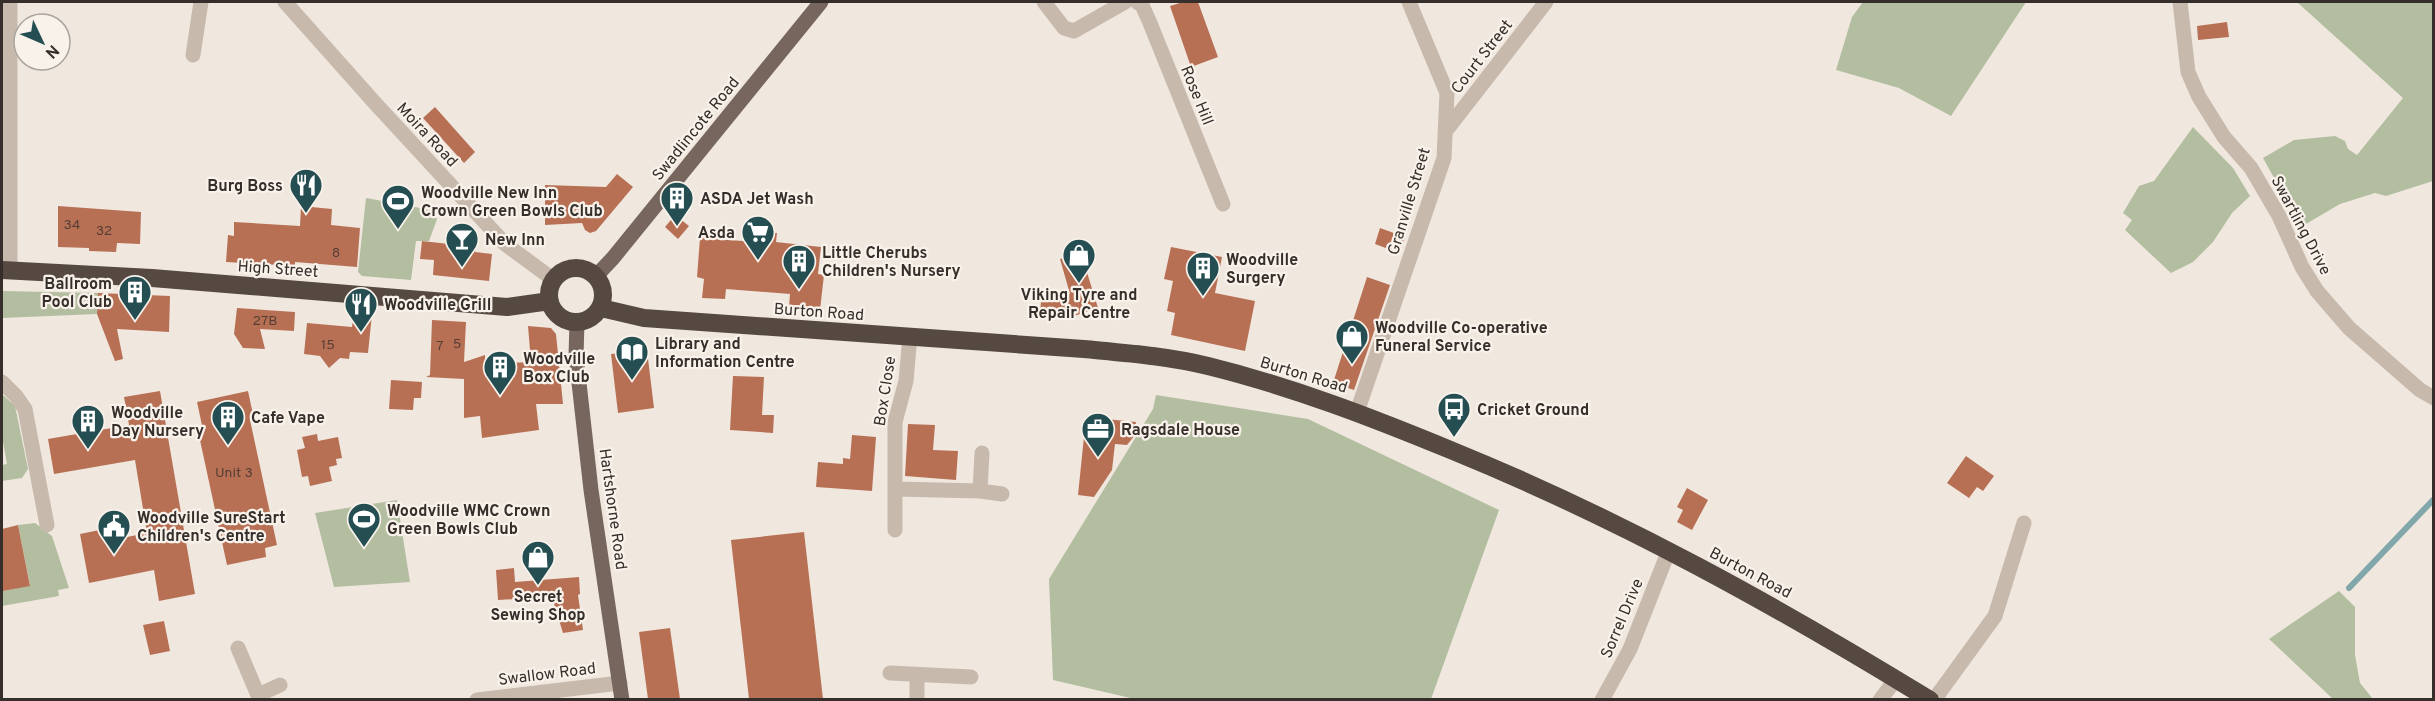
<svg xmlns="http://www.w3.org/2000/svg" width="2435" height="701" viewBox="0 0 2435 701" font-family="Overpass,sans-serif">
	<rect width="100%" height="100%" fill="#f0e8df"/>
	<path fill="#b3bda0" d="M1863,2H2026L1951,116L1899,88L1836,70L1852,17Z
		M2297,2H2433V181L2386,196L2375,193L2340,204L2306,224L2299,223L2263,158L2294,140L2335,136L2345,141L2348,149L2357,155L2403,98Z
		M2193,127L2233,168L2250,196L2232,213L2213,242L2193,262L2171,273L2125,230L2132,220L2123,213L2139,186L2154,181Z
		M366,198L431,210L437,219L429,241H416L411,280L362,276L358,272Z
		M2,291L98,293L97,314L2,318Z
		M2,394L15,406L28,469L22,478L2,481V465L7,464L2,436Z
		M1156,395L1308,419L1499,510L1431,699L1139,700L1053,680L1049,579L1153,409Z
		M397,500L410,582L334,587L315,513Z
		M35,523L52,536L69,588L58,590L59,596L2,606V582L4,591L30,585L18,525Z
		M2339,591L2355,607V655L2360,683L2373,699H2333L2269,639Z"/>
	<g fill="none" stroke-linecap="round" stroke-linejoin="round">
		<path stroke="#81a7aa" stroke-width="6" d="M2349,588L2434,499"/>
	</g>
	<path fill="#b87055" d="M1183,2H1198L1218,57L1191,67L1170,6Z
		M2227,22L2229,37L2198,40L2197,26Z
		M435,107L475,152L464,163L423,118Z
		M617,174L633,187L596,231L590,233L585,230L582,223L545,225V185L606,187Z
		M58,206L141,212L140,244L117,243L116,252L89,251V248L58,247Z
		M301,206L332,209L331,225L360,228L357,267L295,262V266L226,262L228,235L234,236V222L300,226Z
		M675,215L689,226L678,239L665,227Z
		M1380,228L1405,237L1399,253L1375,244Z
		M744,230L777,233L776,242L821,247L818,274L824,275L820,310L789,307L790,294L726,289L725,299L702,298L704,279L697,277L700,238L743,241Z
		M422,241L458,245L461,241L476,242L475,252L492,254L489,281L433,275L434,260L420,259Z
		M1171,247L1222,257L1215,293L1255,301L1245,351L1171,335L1175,313L1167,311L1173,281L1164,279Z
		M1081,253L1098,308L1071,317L1040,313L1042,291L1070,294L1060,259Z
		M1367,277L1390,285L1354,390L1333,383Z
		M98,293L170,296L169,332L117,329L123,359L115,361L97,314Z
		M237,308L295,312L294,331L260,329L265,349L243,348L234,334Z
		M354,312L372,314L368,353L350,352L349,359L340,358L329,368L320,356L304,354L307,323L352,327Z
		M432,320L466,322L464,362L485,355V364L531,362L528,326L551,328L556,334L563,404H536L539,430L482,438L480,416L464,418V379L426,377L430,375Z
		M647,350L654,408L618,413L611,354Z
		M733,376L764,377L762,415H774L773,433L730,430Z
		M391,380L422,382L421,398H414L413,410L389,409Z
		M160,391L195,594L159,601L154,570L89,583L80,534L114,527L117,539L147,533L135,460L54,474L48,439L129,425L124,397Z
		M248,391L254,419L250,420L277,545L265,548L266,557L227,565L198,431L203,430L197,402Z
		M1086,417L1136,422L1135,435L1127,445L1115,444L1112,470L1094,497L1078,495Z
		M908,424L935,425L933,450L958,451L956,480L905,476Z
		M317,434L318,441L338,437L342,458L336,459L337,465L329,467L332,481L310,486L308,476L302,477L297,450L305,448L302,437Z
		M852,435L876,437L872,491L816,487L818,462L843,464V458L850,459Z
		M1966,456L1994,476L1983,491L1977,487L1969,498L1947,483Z
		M1687,488L1708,500L1692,530L1677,522L1683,510L1677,507Z
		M18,525L30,586L3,591L2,529Z
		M804,532L823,699H749L731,540Z
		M514,568L515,582L579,577L580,594L578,595L583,630L563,633L552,597L498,600L496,570Z
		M164,621L170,651L150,655L143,625Z
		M670,628L680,699H648L639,632Z"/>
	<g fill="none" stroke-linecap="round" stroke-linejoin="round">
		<path stroke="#c7b9ac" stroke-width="15" d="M285,2L374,102L505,244L554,280
			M1044,2L1064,28L1074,31L1125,2
			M1137,2L1142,5L1150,23L1223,204
			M2180,2L2188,72L2199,97L2224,137L2251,168L2279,216L2302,267L2317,291L2349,328L2420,390L2434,398
			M193,55L201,2
			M1445,132L1546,2
			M10,270V2
			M2,382L16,396L25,409L47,525
			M1357,412L1444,158L1447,93L1409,2
			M895,489L980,491L1002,494
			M980,491L982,453
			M895,530V422L906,381L910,336
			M238,648L260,700
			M890,673L971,677
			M917,675V700
			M258,695L280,685
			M477,700L620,683
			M1602,700L1630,649L1669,550
			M1880,700L1896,679
			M1934,700L1995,616L2024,523"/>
		<path stroke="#76665d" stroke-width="15" d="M596,276L613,258L821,2
			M577,322L576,356L591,490L622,700"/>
		<path stroke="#554942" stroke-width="18" d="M549 295a27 27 0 1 1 54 0a27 27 0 1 1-54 0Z
			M2,270L152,278L507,307L550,301
			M601,308L644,318L1084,349C1126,353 1168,356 1208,366C1293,387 1373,418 1453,451C1622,520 1775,605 1930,700"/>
	</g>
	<defs>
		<symbol id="restaurant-pin" viewBox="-11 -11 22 30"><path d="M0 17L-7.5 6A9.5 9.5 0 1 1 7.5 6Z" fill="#244e52" stroke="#f8f2eb"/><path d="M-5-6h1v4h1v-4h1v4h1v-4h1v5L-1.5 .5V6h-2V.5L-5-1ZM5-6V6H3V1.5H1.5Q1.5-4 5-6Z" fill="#fff"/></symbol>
		<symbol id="building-pin" viewBox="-11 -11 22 30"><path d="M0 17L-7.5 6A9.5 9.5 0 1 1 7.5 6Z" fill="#244e52" stroke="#f8f2eb"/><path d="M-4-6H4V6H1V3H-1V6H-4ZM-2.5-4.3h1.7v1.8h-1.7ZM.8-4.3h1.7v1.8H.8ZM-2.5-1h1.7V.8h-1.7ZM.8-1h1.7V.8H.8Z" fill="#fff"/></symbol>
		<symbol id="stadium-pin" viewBox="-11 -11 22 30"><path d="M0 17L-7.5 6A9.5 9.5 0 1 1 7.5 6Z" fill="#244e52" stroke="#f8f2eb"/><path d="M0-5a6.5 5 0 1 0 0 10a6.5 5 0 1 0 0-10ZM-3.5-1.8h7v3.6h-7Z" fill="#fff"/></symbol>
		<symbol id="supermarket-pin" viewBox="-11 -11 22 30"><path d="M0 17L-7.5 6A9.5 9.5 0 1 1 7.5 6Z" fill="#244e52" stroke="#f8f2eb"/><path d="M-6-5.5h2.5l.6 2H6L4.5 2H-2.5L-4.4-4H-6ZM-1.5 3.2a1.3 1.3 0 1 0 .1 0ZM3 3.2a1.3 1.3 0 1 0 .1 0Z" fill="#fff"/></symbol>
		<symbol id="bar-pin" viewBox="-11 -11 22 30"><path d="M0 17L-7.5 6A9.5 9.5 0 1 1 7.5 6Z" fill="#244e52" stroke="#f8f2eb"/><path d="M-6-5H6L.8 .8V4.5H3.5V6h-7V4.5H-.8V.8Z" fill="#fff"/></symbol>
		<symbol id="shop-pin" viewBox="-11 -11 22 30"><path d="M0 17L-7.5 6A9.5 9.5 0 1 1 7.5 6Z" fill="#244e52" stroke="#f8f2eb"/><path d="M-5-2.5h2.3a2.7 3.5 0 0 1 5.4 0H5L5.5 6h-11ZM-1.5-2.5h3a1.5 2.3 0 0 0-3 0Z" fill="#fff"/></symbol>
		<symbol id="library-pin" viewBox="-11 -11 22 30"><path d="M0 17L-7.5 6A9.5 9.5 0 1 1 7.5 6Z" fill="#244e52" stroke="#f8f2eb"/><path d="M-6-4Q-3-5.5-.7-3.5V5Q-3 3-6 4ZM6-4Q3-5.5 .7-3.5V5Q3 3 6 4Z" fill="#fff"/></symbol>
		<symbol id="bus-pin" viewBox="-11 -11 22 30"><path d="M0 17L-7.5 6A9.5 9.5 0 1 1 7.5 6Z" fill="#244e52" stroke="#f8f2eb"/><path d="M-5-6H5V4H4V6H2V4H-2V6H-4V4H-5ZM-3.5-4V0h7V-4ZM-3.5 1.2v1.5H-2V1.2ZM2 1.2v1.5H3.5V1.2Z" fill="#fff"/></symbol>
		<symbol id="office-pin" viewBox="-11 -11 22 30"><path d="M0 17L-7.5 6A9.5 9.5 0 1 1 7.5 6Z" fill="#244e52" stroke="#f8f2eb"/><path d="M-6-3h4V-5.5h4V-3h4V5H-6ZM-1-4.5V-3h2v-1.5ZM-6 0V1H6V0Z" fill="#fff"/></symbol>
		<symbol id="civic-pin" viewBox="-11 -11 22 30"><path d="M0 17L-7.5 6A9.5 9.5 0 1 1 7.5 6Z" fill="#244e52" stroke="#f8f2eb"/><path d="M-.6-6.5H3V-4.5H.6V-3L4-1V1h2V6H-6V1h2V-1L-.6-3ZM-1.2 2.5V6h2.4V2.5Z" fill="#fff"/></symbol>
	</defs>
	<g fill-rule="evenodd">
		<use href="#restaurant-pin" x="287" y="166" width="38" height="52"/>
		<use href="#building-pin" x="658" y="179" width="38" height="52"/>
		<use href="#stadium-pin" x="379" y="182" width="38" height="52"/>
		<use href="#supermarket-pin" x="739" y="213" width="38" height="52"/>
		<use href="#bar-pin" x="443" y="220" width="38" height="52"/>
		<use href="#shop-pin" x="1060" y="236" width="38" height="52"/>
		<use href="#building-pin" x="780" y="242" width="38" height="52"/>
		<use href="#building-pin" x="1184" y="249" width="38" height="52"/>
		<use href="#building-pin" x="116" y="273" width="38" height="52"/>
		<use href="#restaurant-pin" x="342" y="285" width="38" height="52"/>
		<use href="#shop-pin" x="1333" y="317" width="38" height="52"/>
		<use href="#library-pin" x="613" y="333" width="38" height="52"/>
		<use href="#building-pin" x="481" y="348" width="38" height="52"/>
		<use href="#bus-pin" x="1435" y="390" width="38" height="52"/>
		<use href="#building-pin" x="209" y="398" width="38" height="52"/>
		<use href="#building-pin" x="69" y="402" width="38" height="52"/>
		<use href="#office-pin" x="1079" y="410" width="38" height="52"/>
		<use href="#stadium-pin" x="345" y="500" width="38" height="52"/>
		<use href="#civic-pin" x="95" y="507" width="38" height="52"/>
		<use href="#shop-pin" x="519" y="538" width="38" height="52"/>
	</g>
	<g text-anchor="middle" stroke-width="4.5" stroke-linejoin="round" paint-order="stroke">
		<g font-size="14" fill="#563e35">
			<text x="72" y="229">34</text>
			<text x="104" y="235">32</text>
			<text x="336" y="257">8</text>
			<text x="265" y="325">27B</text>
			<text x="457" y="348">5</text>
			<text x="328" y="349">15</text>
			<text x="440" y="350">7</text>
			<text x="234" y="477">Unit 3</text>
		</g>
		<g font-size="16" fill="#352e2a" stroke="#f8f2eb">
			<text transform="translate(1481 56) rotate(-52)" y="6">Court Street</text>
			<text transform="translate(1198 95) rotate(68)" y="6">Rose Hill</text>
			<text transform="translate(695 128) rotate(-51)" y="6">Swadlincote Road</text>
			<text transform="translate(428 134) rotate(47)" y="6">Moira Road</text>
			<text transform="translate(1408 201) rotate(-73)" y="6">Granville Street</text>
			<text transform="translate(2302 225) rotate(62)" y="6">Swartling Drive</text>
			<text transform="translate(278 268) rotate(4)" y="6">High Street</text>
			<text transform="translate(819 311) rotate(4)" y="6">Burton Road</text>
			<text transform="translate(1304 374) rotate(17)" y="6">Burton Road</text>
			<text transform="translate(884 391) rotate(-81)" y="6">Box Close</text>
			<text transform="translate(614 509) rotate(82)" y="6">Hartshorne Road</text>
			<text transform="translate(1751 572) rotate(28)" y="6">Burton Road</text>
			<text transform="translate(1621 618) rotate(-67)" y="6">Sorrel Drive</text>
			<text transform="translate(547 673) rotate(-7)" y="6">Swallow Road</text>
		</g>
		<g font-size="16" font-weight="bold" fill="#352e2a" stroke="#f8f2eb" text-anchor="start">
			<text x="283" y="191" text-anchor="end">Burg Boss</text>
			<text x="421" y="198">Woodville New Inn<tspan x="421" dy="18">Crown Green Bowls Club</tspan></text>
			<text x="700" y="204">ASDA Jet Wash</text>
			<text x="735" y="238" text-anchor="end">Asda</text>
			<text x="485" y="245">New Inn</text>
			<text x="822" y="258">Little Cherubs<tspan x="822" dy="18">Children's Nursery</tspan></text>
			<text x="1226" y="265">Woodville<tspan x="1226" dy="18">Surgery</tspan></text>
			<text x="112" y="289" text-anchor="end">Ballroom<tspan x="112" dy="18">Pool Club</tspan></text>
			<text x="1079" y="300" text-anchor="middle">Viking Tyre and<tspan x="1079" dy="18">Repair Centre</tspan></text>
			<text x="384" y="310">Woodville Grill</text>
			<text x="1375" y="333">Woodville Co-operative<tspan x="1375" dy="18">Funeral Service</tspan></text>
			<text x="655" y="349">Library and<tspan x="655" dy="18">Information Centre</tspan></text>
			<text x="523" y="364">Woodville<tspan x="523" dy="18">Box Club</tspan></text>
			<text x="1477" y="415">Cricket Ground</text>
			<text x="111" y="418">Woodville<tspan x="111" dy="18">Day Nursery</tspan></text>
			<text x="251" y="423">Cafe Vape</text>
			<text x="1121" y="435">Ragsdale House</text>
			<text x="387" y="516">Woodville WMC Crown<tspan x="387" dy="18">Green Bowls Club</tspan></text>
			<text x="137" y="523">Woodville SureStart<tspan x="137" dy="18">Children's Centre</tspan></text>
			<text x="538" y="602" text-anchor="middle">Secret<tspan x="538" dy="18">Sewing Shop</tspan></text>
		</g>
	</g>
	<rect width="2435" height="701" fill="none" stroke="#352e2a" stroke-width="6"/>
	<g transform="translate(42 42) rotate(134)"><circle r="28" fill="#f8f2eb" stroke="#aaa49e" stroke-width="1.5"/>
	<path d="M0-4.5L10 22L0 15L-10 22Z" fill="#244e52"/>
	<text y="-9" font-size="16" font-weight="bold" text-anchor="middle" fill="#352e2a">N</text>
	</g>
</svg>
